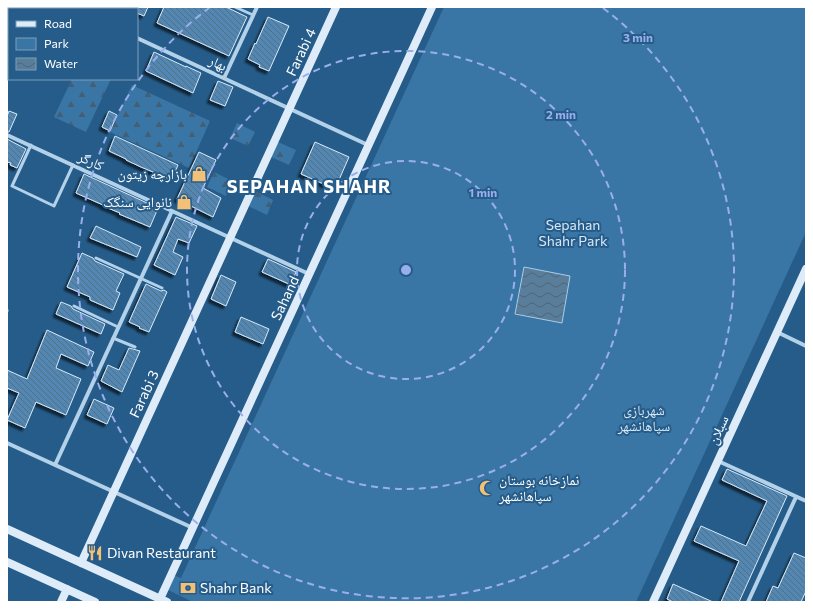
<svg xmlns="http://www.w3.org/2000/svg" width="813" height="609" viewBox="0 0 813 609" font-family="Commissioner,'Noto Naskh Arabic',sans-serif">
	<defs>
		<pattern id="forest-firs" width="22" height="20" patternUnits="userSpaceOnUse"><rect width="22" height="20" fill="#3a76a5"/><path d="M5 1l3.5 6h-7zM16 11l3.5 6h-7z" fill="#445f74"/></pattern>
		<pattern id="water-waves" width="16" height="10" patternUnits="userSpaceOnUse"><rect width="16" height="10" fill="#587e9c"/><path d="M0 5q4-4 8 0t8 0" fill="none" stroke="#526574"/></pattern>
		<pattern id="building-back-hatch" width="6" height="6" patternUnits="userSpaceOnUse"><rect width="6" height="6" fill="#5287b2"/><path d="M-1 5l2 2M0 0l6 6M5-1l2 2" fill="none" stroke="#506f89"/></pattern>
		<filter id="shadow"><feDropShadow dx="-3" dy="3" stdDeviation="1" flood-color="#0009"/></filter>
	</defs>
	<rect width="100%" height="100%" fill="#265c89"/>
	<path fill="url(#forest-firs)" d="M72,79H111L86,132L54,117Z
		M132,85L210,121L189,168L110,132Z
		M237,123L255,132L248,146L230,138Z
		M278,142L296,150L289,165L271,157Z
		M214,172L232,181L226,196L207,187Z
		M255,191L273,200L267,215L248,206Z"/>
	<path fill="#3a76a5" d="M444,7H806V232L636,602H193L166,589L173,575L181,578Z"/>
	<path fill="url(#water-waves)" stroke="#a7cdea" d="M524,267L570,276L562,323L515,314Z"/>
	<path fill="url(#building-back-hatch)" stroke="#d7e9f7" filter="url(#shadow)" d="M137,7H148L144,16L137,13Z
		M164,7H226L247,17L229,56L157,23Z
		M268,17L289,26L269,71L259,67L260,65L248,59L255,43L256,44Z
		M154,52L186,67V66L201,73L193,93L146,71Z
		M218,81L233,87L225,106L210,100Z
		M9,111L17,114L9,132H7V116Z
		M109,111L117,115L110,131L102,127Z
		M115,136L178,165L172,180L141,167L126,160V159L109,151Z
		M7,139L26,149L17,168L10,165L11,163L7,162Z
		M315,142L349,157L335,189L301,174Z
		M199,152L216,160L203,188L221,198L213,217L177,199Z
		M84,174L158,208L150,227L119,214L120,213L103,206V205L76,193Z
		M176,217L197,226L189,243L178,239L173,252L183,257L175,275L154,265Z
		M96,226L141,247L137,257L90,238Z
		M82,253L93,258L95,261L124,274L116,291L120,293L113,310L90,300V297L67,287Z
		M268,259L296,272L291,285L262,272Z
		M221,275L236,282L226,306L211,299Z
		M146,284L161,291L164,290L167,292L149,332L139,328L140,327L129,322Z
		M61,302L71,306L73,309L105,324L101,334L56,314Z
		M241,317L269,329L263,344L235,332Z
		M47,330L94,352L88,366L61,354L56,368L81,379L66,415L36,402L25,428L7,420L19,393L7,388V370L27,379Z
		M129,348L140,351L122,392L101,381L108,365L119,370Z
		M94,399L114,408L107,424L87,415Z
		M727,469L787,496L739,602H721L739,561L694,541L701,526L746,546L767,501L722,480Z
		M794,553L806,558V591L801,602H766L773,586L778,588Z
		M673,584L713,602H673L667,599Z"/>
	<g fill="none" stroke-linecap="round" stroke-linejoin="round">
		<path stroke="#b3d1e9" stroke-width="3" d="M235,7L253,15
			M31,145L12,186L54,206L73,165
			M96,258L162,288
			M74,306L118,327
			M7,310V311
			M113,338L135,347"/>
		<path stroke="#b3d1e9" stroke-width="4" d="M69,7L74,9
			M137,38L368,145
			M224,78L257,7
			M7,135L309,274
			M777,332L806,346
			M7,443L193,528
			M718,461L806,501
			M55,465L172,211
			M748,602L796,497"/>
		<path stroke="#ddecf8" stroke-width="8" d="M7,529L167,602
			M7,562L95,602
			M81,563L336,7
			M160,599L432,7
			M61,602L67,589
			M653,602L806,269"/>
	</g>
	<g fill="none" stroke="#99afed" stroke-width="2" stroke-dasharray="7 5">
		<circle cx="406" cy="270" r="109"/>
		<circle cx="406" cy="270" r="219"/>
		<path d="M603 8A328 328 0 1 1 209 8"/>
	</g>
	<defs>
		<symbol id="shop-bare" viewBox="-9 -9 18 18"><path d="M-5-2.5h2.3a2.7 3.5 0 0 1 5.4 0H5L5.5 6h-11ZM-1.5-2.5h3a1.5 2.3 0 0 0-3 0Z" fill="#f2c177" stroke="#265c89" stroke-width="2.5" paint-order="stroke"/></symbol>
		<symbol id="mosque-bare" viewBox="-9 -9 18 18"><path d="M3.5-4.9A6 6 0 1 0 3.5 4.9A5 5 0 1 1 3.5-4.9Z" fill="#f2c177" stroke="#265c89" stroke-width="2.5" paint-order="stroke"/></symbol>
		<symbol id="restaurant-bare" viewBox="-9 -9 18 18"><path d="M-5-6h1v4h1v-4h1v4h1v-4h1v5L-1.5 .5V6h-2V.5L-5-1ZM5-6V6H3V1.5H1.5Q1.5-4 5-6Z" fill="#f2c177" stroke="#265c89" stroke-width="2.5" paint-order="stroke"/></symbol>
		<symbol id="bank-bare" viewBox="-9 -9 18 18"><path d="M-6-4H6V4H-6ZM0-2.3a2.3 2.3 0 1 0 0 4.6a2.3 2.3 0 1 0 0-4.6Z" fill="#f2c177" stroke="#265c89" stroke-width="2.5" paint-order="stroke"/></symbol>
	</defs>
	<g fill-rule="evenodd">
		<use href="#shop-bare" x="188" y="163" width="22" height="22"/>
		<use href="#shop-bare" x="173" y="191" width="22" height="22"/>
		<use href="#mosque-bare" x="476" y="477" width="22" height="22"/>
		<use href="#restaurant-bare" x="84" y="542" width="22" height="22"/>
		<use href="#bank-bare" x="177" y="577" width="22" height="22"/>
	</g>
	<g text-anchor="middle" stroke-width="4" stroke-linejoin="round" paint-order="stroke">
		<g font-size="14" fill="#fff" stroke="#265c89">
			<text transform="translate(301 52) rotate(-65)" y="5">Farabi 4</text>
			<text transform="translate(218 63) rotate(25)" y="5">بهار</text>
			<text transform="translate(91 161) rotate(25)" y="5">کارگر</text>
			<text transform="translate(285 298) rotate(-65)" y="5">Sahand</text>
			<text transform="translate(144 394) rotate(-65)" y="5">Farabi 3</text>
			<text transform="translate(718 430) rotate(-65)" y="5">سبلان</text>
		</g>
		<g font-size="14" fill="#fff" stroke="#265c89" text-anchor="start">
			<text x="187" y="179" text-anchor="end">بازارچه زیتون</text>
			<text x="172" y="207" text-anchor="end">نانوایی سنگک</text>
			<text x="499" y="485">نمازخانه بوستان<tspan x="499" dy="16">سپاهانشهر</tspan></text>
			<text x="107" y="558">Divan Restaurant</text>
			<text x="200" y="593">Shahr Bank</text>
		</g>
		<g font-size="14" fill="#d7e9f7" stroke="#265c89">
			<text x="573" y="230">Sepahan<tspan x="573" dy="16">Shahr Park</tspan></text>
			<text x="644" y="415">شهربازی<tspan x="644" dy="16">سپاهانشهر</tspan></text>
		</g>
		<g font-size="18" font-weight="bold" letter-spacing="1" fill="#fff" stroke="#265c89">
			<text x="309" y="193">SEPAHAN SHAHR</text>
		</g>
	</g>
	<circle cx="406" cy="270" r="6" fill="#99afed" stroke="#265c89" stroke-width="2"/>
	<g font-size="12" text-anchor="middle" font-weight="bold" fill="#99afed" stroke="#265c89" stroke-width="4" stroke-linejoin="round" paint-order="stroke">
		<text x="638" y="42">3 min</text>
		<text x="561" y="119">2 min</text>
		<text x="483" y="197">1 min</text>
	</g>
	<rect width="813" height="609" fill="none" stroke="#ffffff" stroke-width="16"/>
	<rect x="8" y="8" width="130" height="72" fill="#265c89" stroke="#7d9db8"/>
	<rect x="16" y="21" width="20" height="6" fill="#ddecf8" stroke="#7d9db8"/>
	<text x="44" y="28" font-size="12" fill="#ffffff">Road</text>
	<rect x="16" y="38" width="20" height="12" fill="#3a76a5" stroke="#7d9db8"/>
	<text x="44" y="48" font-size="12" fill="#ffffff">Park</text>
	<rect x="16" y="58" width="20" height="12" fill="url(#water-waves)" stroke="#7d9db8"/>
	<text x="44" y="68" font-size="12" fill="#ffffff">Water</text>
</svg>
